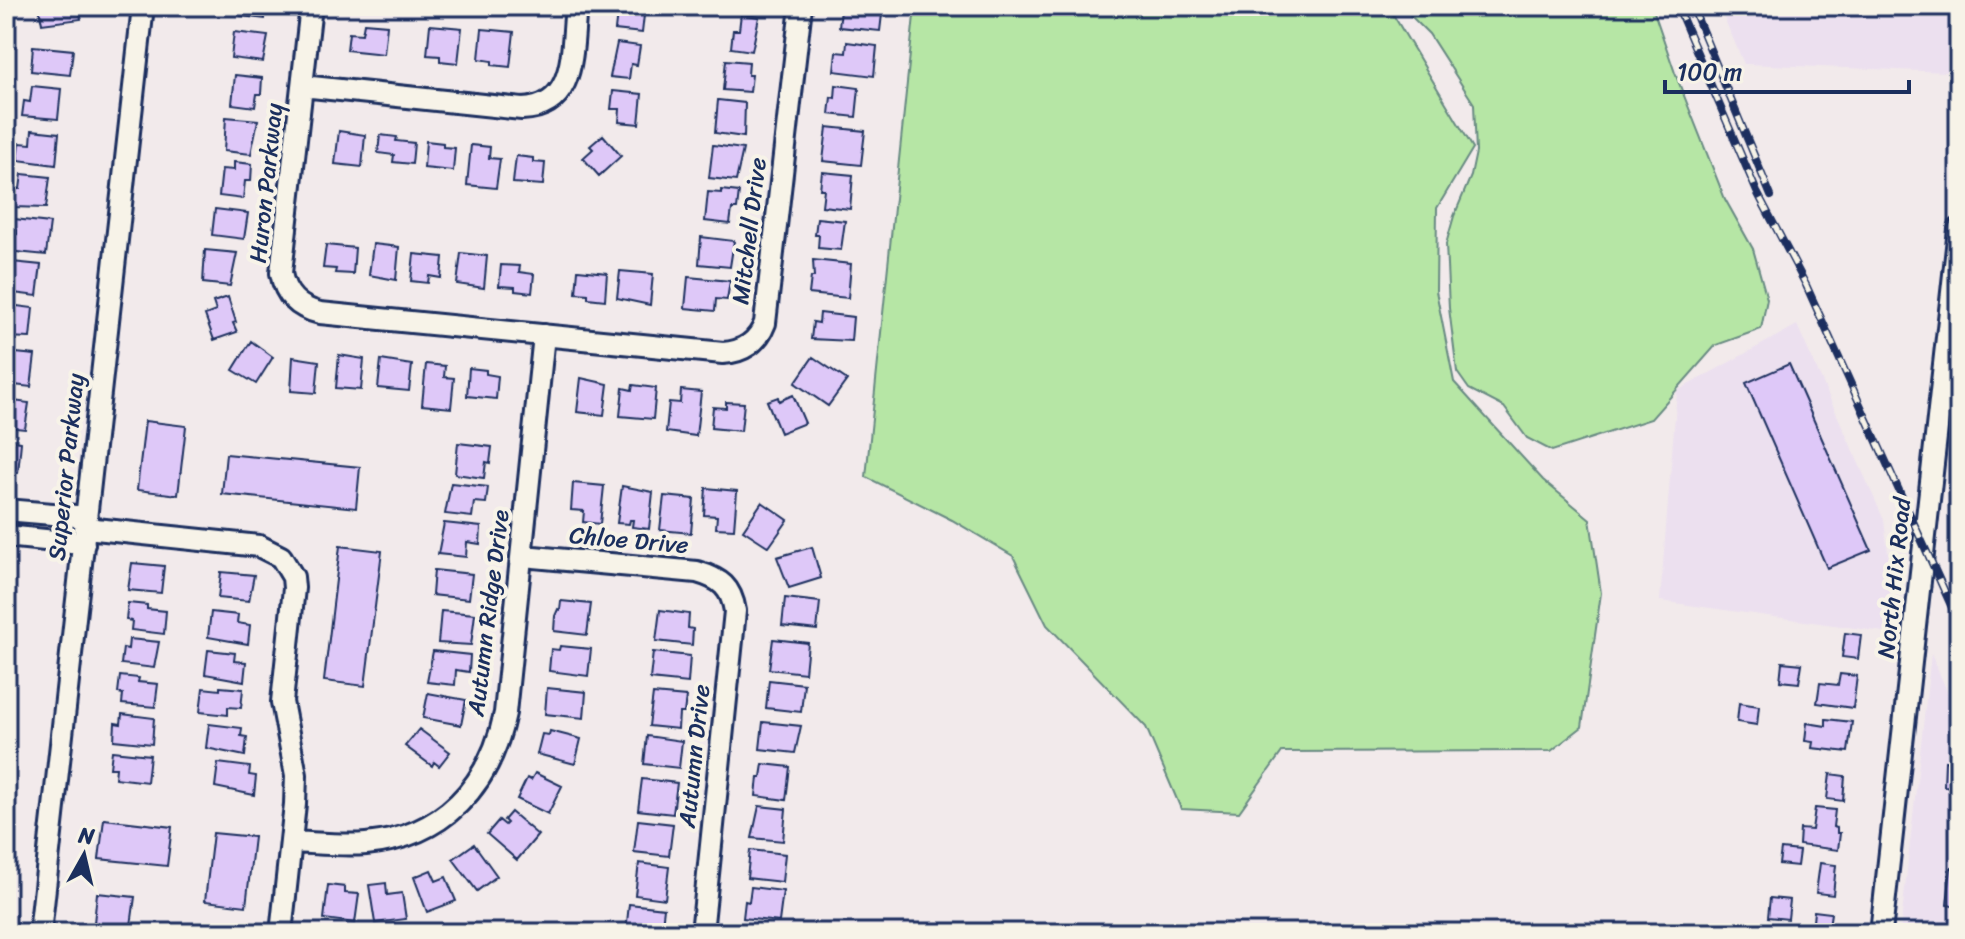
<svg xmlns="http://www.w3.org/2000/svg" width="1965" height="939" viewBox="0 0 1965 939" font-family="Sriracha,sans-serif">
	<rect width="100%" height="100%" fill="#f2eaeb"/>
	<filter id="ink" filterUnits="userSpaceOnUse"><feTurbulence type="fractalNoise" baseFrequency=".0125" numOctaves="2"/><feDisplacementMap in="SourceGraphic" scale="16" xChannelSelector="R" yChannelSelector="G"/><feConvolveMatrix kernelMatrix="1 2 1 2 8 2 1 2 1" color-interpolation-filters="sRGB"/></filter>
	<g filter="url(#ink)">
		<path fill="#ece0ef" d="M1719,6H1955L1948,72L1744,64Z
			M1797,325L1884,520L1898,634L1660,601L1677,391Z
			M1931,654L1959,719V933H1900Z"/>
		<path fill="#b6e6a5" stroke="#688a82" stroke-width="2" d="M915,6H1388L1473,148L1437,208L1436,291L1454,382L1543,480L1590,519L1601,593L1582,727L1551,751L1282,752L1239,812L1181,809L1146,727L1047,625L1013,556L952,520L866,477Z
			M1405,6H1652L1675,73L1725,199L1753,249L1767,299L1761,329L1716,345L1651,419L1552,451L1527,438L1504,407L1469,389L1457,372L1449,308L1446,244L1454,216L1471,176L1476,152L1474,104L1429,34L1406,11Z"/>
		<path fill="#dec8f8" stroke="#1b2f5e" stroke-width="2" d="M46,6H79L81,19L42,24L39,7Z
			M242,6H270H266L265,19L241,16Z
			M622,6H645L642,33L615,30L617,13L621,14Z
			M852,6H883L880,31L839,27L841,8L852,9Z
			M741,14L759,17L752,51L731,48L733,30H739Z
			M364,23L387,25L384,54L347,50L349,33L362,34Z
			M430,25L462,28L458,63L440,61V56L427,55Z
			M482,29L514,32L510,67L492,65V61L479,59Z
			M234,32L268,36L263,62L231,58Z
			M847,42L877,46L874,76L834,71L836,52L846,53Z
			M617,43L640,46L637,65L631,64L629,79L610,77Z
			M33,46L73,50L70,75L31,71Z
			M726,60L749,62L748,75H752L750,92L723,90Z
			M235,75L262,78L261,94H257L255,107L232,104Z
			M836,85L859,88L856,117L829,114L831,97L835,98Z
			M32,86L61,89L58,119L22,116L24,101L30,102Z
			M613,91L642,94L639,124L619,122L620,109H611Z
			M718,100L745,103L744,137L715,133Z
			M226,117L258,120L251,154L224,151Z
			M827,127L865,131L861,165L823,161Z
			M32,130L59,133L56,165L18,160L20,143L31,144Z
			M339,131L365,135L362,167L335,164Z
			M380,135L397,137L396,141L414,143L412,164L393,162L394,155L378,153Z
			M603,135L621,156L599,176L583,158L593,149L590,146Z
			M426,141L443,143V147L455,148L453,171L424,168Z
			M471,145L490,147L489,158L500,159L496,188L467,185Z
			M713,145L743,149L736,181L709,178Z
			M516,156L533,158V162L545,163L543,185L513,183Z
			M234,162L252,164L251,181H245L243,199L219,196L222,169L234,170Z
			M822,172L853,175L850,209L822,206L824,189H820Z
			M22,174L50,177L46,208L12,207L14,189H20Z
			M721,190L739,192L737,209H732L730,224L705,221L708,192L721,193Z
			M215,209L248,213L244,239L212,235Z
			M817,218L845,221L841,250L818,248L819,235H815Z
			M14,219L50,223L46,255L7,251L9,233L17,234V230H13Z
			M701,237L734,241L730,267L699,264Z
			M373,244L399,247L396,280L369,275Z
			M326,245L355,248L353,274L335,273L336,269L323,268Z
			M205,250L237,253L230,286L203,283Z
			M461,253L487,256L484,288L457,284Z
			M414,254L443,257L441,278L429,276L428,283L411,281Z
			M813,260L851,264L848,298L809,294L811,277H814Z
			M12,262L41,265L37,296L6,292V277H10Z
			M501,265L520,266L519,272L534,274L532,293L515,291V287L499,286Z
			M578,270L607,273L605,300L588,298V294L576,293Z
			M620,271L653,274L650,305L617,298Z
			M688,277L730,281L727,300L716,299L715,311L685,308Z
			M228,297L236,322L233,323L237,332L214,340L205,315L216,311L213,302Z
			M9,305L33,308L30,338L6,337V307Z
			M820,313L853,317L851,341L811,339L813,322L819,323Z
			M251,341L273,357L256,384L233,370Z
			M6,352L35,355L31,387L6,384Z
			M339,355L364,359L361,390L336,388Z
			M293,357L319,361L316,393L291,391Z
			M813,357L847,380L828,406L795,383Z
			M381,360L412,365L409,391L378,388Z
			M426,364L445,366L444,377L454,378L451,408L422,405Z
			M1789,364L1871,550L1827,568L1746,383Z
			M469,368L486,370V374L498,376L496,399L467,396Z
			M581,378L608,384L604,415L577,412Z
			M633,385L656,388L653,419L620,416L623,388L632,390Z
			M681,390L701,392L696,436L666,432L669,402L680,403Z
			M793,395L805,423L780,433L767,401L778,397L779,401Z
			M6,400L29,403L25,429L6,427Z
			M726,402L744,403L741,431L711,428L713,407L726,408Z
			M145,421L186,426L178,495L137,490Z
			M6,440L21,442L18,473L6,472Z
			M458,443L492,447L490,463L486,462L484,478L455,474Z
			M226,454L360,467L356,508L222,494Z
			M451,483L488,487L486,503L474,502L472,517L445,514Z
			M573,483L604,486L600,524L583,522L584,511L571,510Z
			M622,486L653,492L649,529L632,527L633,520H630L629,524L617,523Z
			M706,488L737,491L734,529L716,528L717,516L704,515Z
			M664,496L694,499L691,533L660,530Z
			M762,502L788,520L769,547L743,530Z
			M444,523L481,527L480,544L467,542L466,557L438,554Z
			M340,546L382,551L365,686L324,681Z
			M812,547L821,578L789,588L777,557Z
			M132,563L164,566L161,593L128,590Z
			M434,570L472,574L469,599L432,595Z
			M221,572L254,575L249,601L218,598Z
			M785,598L820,602L817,630L782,626Z
			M561,601L591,604L587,635L554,631L555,616L558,609L560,610Z
			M128,603L147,605V609L166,611L164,634L131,630L132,621L126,620Z
			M660,610L689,614L688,628L693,629L692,645L656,641Z
			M441,611L475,614L471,645L438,643Z
			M211,612L238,615L237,623L250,625L248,644L208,637Z
			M1845,633L1861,635L1858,659L1842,657Z
			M129,639L159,642L154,668L121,664L123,648L128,649Z
			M773,639L808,643L805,673L769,669Z
			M560,646L591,649L588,676L549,671L551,649L559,650Z
			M208,650L235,653L234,661L246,662L244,681L205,674Z
			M433,651L470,655L469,672L456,670L455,685L427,682Z
			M653,652L690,656L688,683L650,679Z
			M1782,662L1802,664L1799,683L1780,681Z
			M1840,674L1857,676L1853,708L1817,703L1820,683L1838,685Z
			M120,676L139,678L138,682L158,684L155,707L122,704L123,694L118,693Z
			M769,680L804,684L801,712L766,708Z
			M220,687L243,689L241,708L228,707V715L200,712L203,688L220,690Z
			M547,688L586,692L584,718L545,714Z
			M428,693L466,700L461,725L423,718Z
			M653,694L686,697L684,713H679L678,729L649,726Z
			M1739,703L1759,706L1757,725L1737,722Z
			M122,714L154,718L152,744L114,740L115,723L121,724Z
			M1826,719L1852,722L1848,752L1812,748L1813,742L1805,741L1807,723L1826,726Z
			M763,722L801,726L795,753L760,749Z
			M209,724L242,728L241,736L247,737L245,756L206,748Z
			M419,729L450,752L439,766L434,762L432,766L405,746Z
			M550,731L581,739L575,764L537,754L542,734L549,735Z
			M647,736L682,741L679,768L644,764Z
			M112,751L150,755L147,782L115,778L116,768H110Z
			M1945,761L1959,763V788L1944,786Z
			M218,763L250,767L249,775L256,776L254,795L215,787Z
			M763,764L790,767L786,800L756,796L758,777H761Z
			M535,773L562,786L548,814L517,799L527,778L531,780Z
			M1830,774L1845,776L1843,801L1827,799Z
			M642,779L677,783L673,814L638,810Z
			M759,806L786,809L783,841L752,838Z
			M1815,808L1835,810L1833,827L1837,828V833H1840L1838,850L1799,845L1800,829L1812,830Z
			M511,812L538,835L517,860L487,834L499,820L505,825L507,823L504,820Z
			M104,819L172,827L167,866L99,859Z
			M638,820L673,824L669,856L634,852Z
			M213,833L254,837L246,906L205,901Z
			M474,844L497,876L477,891L453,859Z
			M1781,849L1799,851L1797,866L1779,864Z
			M750,850L785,854L782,882L747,878Z
			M639,863L669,867L665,899L635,895Z
			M1820,863L1836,865L1833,895L1816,893Z
			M1951,868H1959V907L1947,905Z
			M431,870L436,881L446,877L456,901L427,912L414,877Z
			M386,883L387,895L402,893L406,919L375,923L369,885Z
			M328,885L345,887V893L359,894L355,923L324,919Z
			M751,887L783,891L779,922L743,918L745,901L749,902Z
			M97,893L135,897L130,933H93Z
			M1770,898L1790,900L1788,919L1768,917Z
			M629,904L664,908L661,933L626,932Z
			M1814,911L1831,913L1828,933H1812Z
			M205,922L246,927L245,933H204Z"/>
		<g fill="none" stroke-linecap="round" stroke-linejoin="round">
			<defs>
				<path id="minor" d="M311,6L281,273C285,295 298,308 320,313L723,353C743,352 758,342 765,323L801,6
					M302,86L522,109C578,107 571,48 576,6
					M6,510L87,517
					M86,528L259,546L281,557L293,577L294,588L282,702L296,775L295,804L281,933
					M6,536L84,544
					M523,556L697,572C721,579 731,587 735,611L702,933
					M292,842C316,843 342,846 366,844C443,837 490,786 505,713L544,335
					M40,933L143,6
					M1881,933L1959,229"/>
			</defs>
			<use href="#minor" stroke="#1b2f5e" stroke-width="26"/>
			<use href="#minor" stroke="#f7f3e8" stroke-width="20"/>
			<defs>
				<path id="rail" d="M1677,6L1757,192L1806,285L1959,623
					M1692,6L1771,196"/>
			</defs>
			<use href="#rail" stroke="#1b2f5e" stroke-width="8"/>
			<use href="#rail" stroke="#f7f3e8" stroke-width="5" stroke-dasharray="15" stroke-linecap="butt"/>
		</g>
	</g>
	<g text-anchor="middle" stroke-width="8" stroke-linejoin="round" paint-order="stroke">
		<g font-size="24" fill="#1b2f5e" stroke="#f7f3e8">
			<text transform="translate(266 183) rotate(-84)" y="8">Huron Parkway</text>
			<text transform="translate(749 231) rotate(-83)" y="8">Mitchell Drive</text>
			<text transform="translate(66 467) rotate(-84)" y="8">Superior Parkway</text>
			<text transform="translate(629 540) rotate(5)" y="8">Chloe Drive</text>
			<text transform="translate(1894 578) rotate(-84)" y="8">North Hix Road</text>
			<text transform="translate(488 613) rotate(-83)" y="8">Autumn Ridge Drive</text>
			<text transform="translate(694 756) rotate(-84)" y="8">Autumn Drive</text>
		</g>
	</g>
	<rect width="1965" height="939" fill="none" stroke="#f7f3e8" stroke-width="32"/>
	<rect x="16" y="16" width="1933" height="907" fill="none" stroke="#1b2f5e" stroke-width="3" filter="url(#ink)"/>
	<g transform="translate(84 855) rotate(8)" stroke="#f7f3e8" stroke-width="6" paint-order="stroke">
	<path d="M0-6L14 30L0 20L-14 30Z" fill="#1b2f5e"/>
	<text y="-12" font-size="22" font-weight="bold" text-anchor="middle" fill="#1b2f5e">N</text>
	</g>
	<path d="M1665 80v12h244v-12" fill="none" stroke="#1b2f5e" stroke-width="4"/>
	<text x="1677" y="80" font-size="24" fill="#1b2f5e" stroke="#f7f3e8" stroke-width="6" paint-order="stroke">100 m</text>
</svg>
